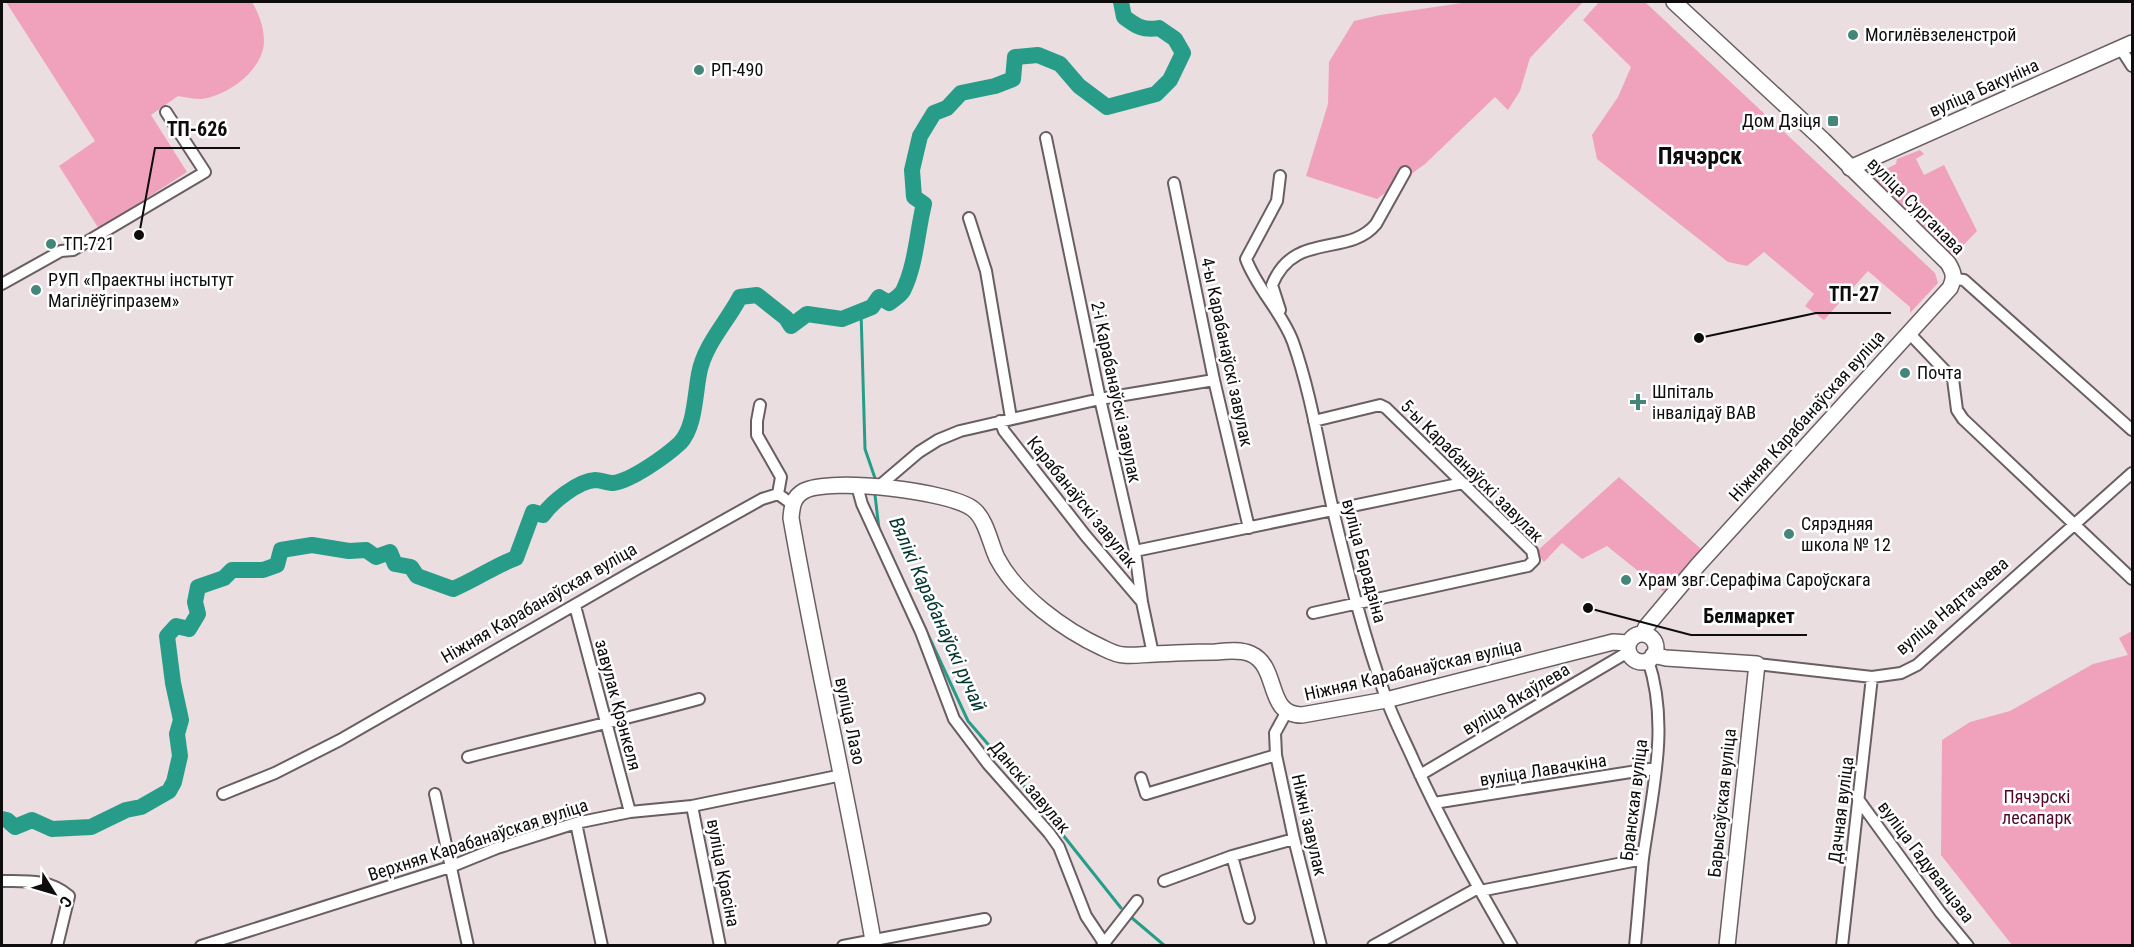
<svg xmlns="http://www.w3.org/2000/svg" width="2134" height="947" viewBox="0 0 2134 947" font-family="'Roboto Condensed',sans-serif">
	<rect width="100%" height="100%" fill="#eadee1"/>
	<path fill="#f0a2bc" d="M6,2H252C259,14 264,27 264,42C263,70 228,96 201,99C194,99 185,97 178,96L151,115L187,172L99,229L59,166L95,141Z
		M1469,2H1583L1530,58L1520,91L1508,110L1495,97L1425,164L1377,199L1306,176L1328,104L1329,62L1354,21L1380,15Z
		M1599,2H1645L1935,273L1938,283L1910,313V307L1868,271L1824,320L1805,306L1814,294L1764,252L1747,266L1728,262L1597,159L1592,135L1618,97L1631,67L1583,20Z
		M1920,150L1924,154L1916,159L1924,175L1944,165L1977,231L1950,259L1866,183L1880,172L1896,164L1897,159Z
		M1619,477L1701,549L1664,592L1607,546L1582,559L1562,543L1544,562L1536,552Z
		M2132,631V945H2012L1941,855L1942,740L1970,722L2010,711L2093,664L2128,655L2119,638Z"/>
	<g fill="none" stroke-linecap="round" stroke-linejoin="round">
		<path stroke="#279d89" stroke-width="3" d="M861,311L865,449L876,481
			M875,495L879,529L968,721L1024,786L1121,908
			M1132,918L1165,946"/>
		<path stroke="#279d89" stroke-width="16" d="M2,819L7,820L15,827L32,820L52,829L91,827L126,810L141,807L169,791L174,782L180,756L177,734L181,720L173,683L167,636L176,626L189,629L198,614L195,602L198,587L224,578L232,570H263L277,565L281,550L312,545L349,551L366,550L376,557L390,552L395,564L411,567L417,576L453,589C475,580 494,566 516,558L533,512L543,515C552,502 578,481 595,480C601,480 607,483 613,483C631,481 666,456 680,443C695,428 695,394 699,374C704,345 727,322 740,297L757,295L786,318L791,326L807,314L842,319L872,307L879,297L889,303C893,300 900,296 903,291C916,265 917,232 924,204L914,197L912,170L920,136L934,113L947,108L961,93L995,86L1013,79L1015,57L1038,55L1060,64L1079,86L1107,107L1156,94L1170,80L1183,53L1175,39L1159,28C1143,31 1136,26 1124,17L1121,2"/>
		<defs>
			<path id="street" d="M2121,49L2132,66
				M1046,138L1100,399L1135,551L1142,602L1153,654
				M1280,176L1277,201L1246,259C1257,289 1282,312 1293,342C1312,396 1320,454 1333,510C1348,573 1364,637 1386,698C1393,718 1403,737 1412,757C1441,822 1476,884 1512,946
				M1174,183L1214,380L1249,528
				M969,218L986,271L1011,418
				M1954,279L1964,280L2132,430
				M2,284L61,251L73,250L205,172L166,112
				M1280,310L1272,285C1294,230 1348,258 1376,224L1405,172
				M1909,333L1953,379L1957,410L1963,419L2132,579
				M760,405L757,421V435L781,477L778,494
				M1000,421L1004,431L1085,535L1142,602
				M857,486L862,504L921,632L954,719L988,764L1049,833L1059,847L1086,916L1106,946
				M878,487L919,452L938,440L960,431L1100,399L1214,380
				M1135,551L1463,483
				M575,606L630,812
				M1313,613L1528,566L1534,560L1532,551L1386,408L1380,405L1314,421
				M1757,664L1872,677L1901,673L1917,665L2132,473
				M1286,713L1275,733L1276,755L1294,839L1321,946
				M468,757C545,737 623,720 699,699
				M1420,775L1628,652
				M1141,778L1146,794L1276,755
				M223,794L275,773L340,740L637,569L762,499L778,494L792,504
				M435,794L468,946
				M1858,799L1940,912L1968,946
				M1434,803L1656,768
				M692,806L720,946
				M576,823L602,946
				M1232,856L1249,918
				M2,881C26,881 50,879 69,896L57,946
				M1164,881L1232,856L1294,839
				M1480,891L1643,859
				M201,946L450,867L497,848L576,823L630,812L692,806L842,775
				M843,946L985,919
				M1102,946L1137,901
				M1373,946L1478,888
				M1635,946C1638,916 1640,887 1643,858C1652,792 1670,725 1648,660
				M1842,946L1872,677"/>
			<path id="secondary" d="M1850,168L2132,43
				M1643,634L1646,627L1698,565L1950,288C1955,277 1954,273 1948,263L1823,140L1674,2
				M1628 648a14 14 0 1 1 28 0a14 14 0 1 1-28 0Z
				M1653,655L1666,658L1757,664L1727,946
				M874,946C849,802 816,661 791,518C792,506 793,497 804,491C831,477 950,491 973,509C986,519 990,543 997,558C1017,596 1064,630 1103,648C1109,651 1117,655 1124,655C1135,656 1145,654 1156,654C1176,653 1195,652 1215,652C1226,651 1240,649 1251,654C1280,667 1265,715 1302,715L1386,700L1613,642L1628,643"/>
		</defs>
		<use href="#street" stroke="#695f62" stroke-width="14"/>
		<use href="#secondary" stroke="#695f62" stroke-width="18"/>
		<use href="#street" stroke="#fff" stroke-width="10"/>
		<use href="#secondary" stroke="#fff" stroke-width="15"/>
	</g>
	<g fill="#44877a" stroke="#fff" stroke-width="2">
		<circle cx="1853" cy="35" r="6"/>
		<circle cx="699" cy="70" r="6"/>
		<rect x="1827" y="115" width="12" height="12" rx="3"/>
		<circle cx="51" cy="244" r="6"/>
		<circle cx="36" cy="290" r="6"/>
		<circle cx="1905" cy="373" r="6"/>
		<path d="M1635 393h6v6h6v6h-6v6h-6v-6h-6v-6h6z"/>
		<circle cx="1789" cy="534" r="6"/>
		<circle cx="1626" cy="580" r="6"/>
	</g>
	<g text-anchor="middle" stroke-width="5" stroke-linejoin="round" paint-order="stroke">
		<g font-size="18" fill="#0f0c0d" stroke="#fff" text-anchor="start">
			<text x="1865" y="41">Могилёвзеленстрой</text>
			<text x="711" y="76">РП-490</text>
			<text x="1821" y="127" text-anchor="end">Дом Дзіця</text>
			<text x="63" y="250">ТП-721</text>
			<text x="48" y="286">РУП «Праектны інстытут<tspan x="48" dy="21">Магілёўгіпразем»</tspan></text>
			<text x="1917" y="379">Почта</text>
			<text x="1652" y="398">Шпіталь<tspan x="1652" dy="21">інвалідаў ВАВ</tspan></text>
			<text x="1801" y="530">Сярэдняя<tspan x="1801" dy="21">школа № 12</tspan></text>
			<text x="1638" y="586">Храм звг.Серафіма Сароўскага</text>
		</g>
		<g font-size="18" fill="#0f0c0d" stroke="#fff">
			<text transform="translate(1984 88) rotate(-24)" y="6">вуліца Бакуніна</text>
			<text transform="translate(1916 206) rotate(45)" y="6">вуліца Сурганава</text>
			<text transform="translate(1227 352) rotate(78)" y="6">4-ы Карабанаўскі завулак</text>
			<text transform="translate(1116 392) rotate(78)" y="6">2-і Карабанаўскі завулак</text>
			<text transform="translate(1807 416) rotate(-48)" y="6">Ніжняя Карабанаўская вуліца</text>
			<text transform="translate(1472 471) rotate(45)" y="6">5-ы Карабанаўскі завулак</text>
			<text transform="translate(1082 502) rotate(51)" y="6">Карабанаўскі завулак</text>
			<text transform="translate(1364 561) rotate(75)" y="6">вуліца Барадзіна</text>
			<text transform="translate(539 603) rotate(-30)" y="6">Ніжняя Карабанаўская вуліца</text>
			<text transform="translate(1952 606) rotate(-40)" y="6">вуліца Надтачэева</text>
			<text transform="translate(1413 670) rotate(-13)" y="6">Ніжняя Карабанаўская вуліца</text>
			<text transform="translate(1516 699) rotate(-31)" y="6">вуліца Якаўлева</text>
			<text transform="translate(618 705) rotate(75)" y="6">завулак Крэнкеля</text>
			<text transform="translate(850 721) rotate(78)" y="6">вуліца Лазо</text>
			<text transform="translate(1543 770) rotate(-9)" y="6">вуліца Лавачкіна</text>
			<text transform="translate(1030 787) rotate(50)" y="6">Данскі завулак</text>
			<text transform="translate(1634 800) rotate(-83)" y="6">Бранская вуліца</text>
			<text transform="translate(1722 803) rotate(-84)" y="6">Барысаўская вуліца</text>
			<text transform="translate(1841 810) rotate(-83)" y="6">Дачная вуліца</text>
			<text transform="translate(1309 825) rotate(77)" y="6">Ніжні завулак</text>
			<text transform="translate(478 840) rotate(-18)" y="6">Верхняя Карабанаўская вуліца</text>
			<text transform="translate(1926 862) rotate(53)" y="6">вуліца Гадуванцэва</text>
			<text transform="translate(723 873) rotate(79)" y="6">вуліца Красіна</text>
		</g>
		<g font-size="18" fill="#51072a" stroke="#fff">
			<text x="2037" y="803">Пячэрскі<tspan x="2037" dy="21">лесапарк</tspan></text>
		</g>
		<g font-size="20" font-style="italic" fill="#033830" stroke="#fff">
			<text transform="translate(938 614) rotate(66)" y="7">Вялікі Карабанаўскі ручай</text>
		</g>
		<g font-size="24" font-weight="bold" fill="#0f0c0d" stroke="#fff">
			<text x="1700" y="164">Пячэрск</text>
		</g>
	</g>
	<path fill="none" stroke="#0f0c0d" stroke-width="2" d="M139 235L155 148H240M1699 338L1816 313H1891M1588 608L1691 635H1807"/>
	<g fill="#0f0c0d" stroke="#fff" stroke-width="2">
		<circle cx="139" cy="235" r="6"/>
		<circle cx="1699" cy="338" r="6"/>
		<circle cx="1588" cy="608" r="6"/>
	</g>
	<g font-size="20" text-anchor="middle" font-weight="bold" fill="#0f0c0d" stroke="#fff" stroke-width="5" stroke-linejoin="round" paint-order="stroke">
		<text x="197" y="136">ТП-626</text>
		<text x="1854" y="301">ТП-27</text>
		<text x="1749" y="623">Белмаркет</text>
	</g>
	<rect width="2134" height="947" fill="none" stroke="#0f0c0d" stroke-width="6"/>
	<g transform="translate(54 893) rotate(127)" stroke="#ffffff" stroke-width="4.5" paint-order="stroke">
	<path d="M0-4.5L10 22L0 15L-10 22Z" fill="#0f0c0d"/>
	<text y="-9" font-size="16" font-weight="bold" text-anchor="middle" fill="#0f0c0d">С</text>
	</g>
</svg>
